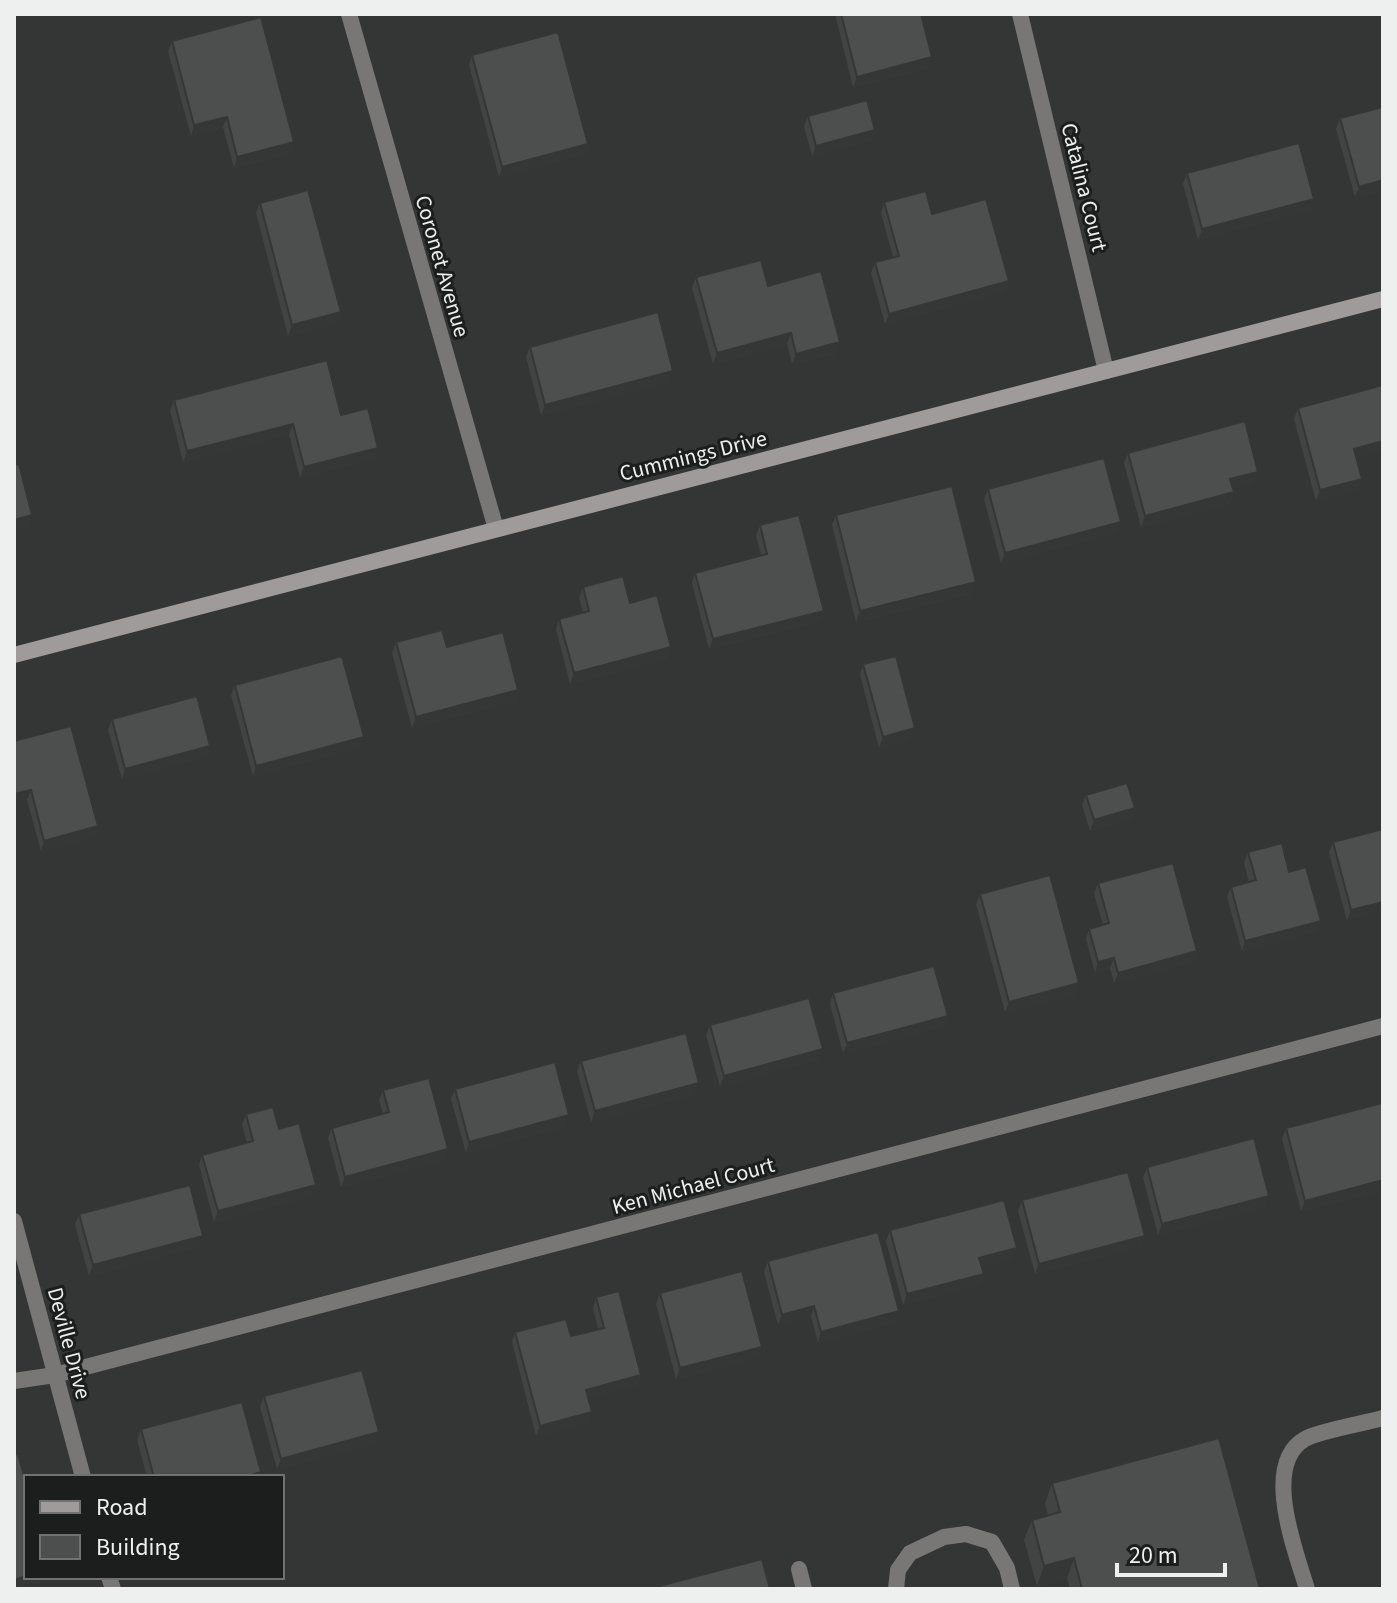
<svg xmlns="http://www.w3.org/2000/svg" width="1397" height="1603" viewBox="0 0 1397 1603" font-family="'Source Sans 3',sans-serif">
	<rect width="100%" height="100%" fill="#333635"/>
	<g fill="none" stroke-linecap="round" stroke-linejoin="round">
		<path stroke="#787776" stroke-width="16" d="M799,1569L804,1589
			M896,1589L898,1570L910,1553L944,1537L966,1534L992,1542L1007,1568L1012,1589
			M1307,1589C1296,1552 1261,1464 1305,1439C1318,1431 1366,1423 1383,1418"/>
		<path stroke="#787776" stroke-width="16" d="M349,14L496,529
			M1020,14L1106,371
			M14,1221L83,1477
			M14,1381L55,1375L1383,1026
			M109,1577L113,1589"/>
		<path stroke="#9e9b9a" stroke-width="16" d="M14,655L1383,299"/>
	</g>
	<path fill="#414443" d="M835,14H921L929,68L853,87Z
		M172,41L294,142L291,153L234,168L223,127L191,136L168,51Z
		M472,55L588,144L584,154L499,177L469,65Z
		M808,116L875,130L872,140L812,156L804,126Z
		M1340,118L1383,190L1355,197L1336,129Z
		M1187,173L1314,199L1311,209L1198,240L1183,184Z
		M884,202L932,214L1009,281L1005,291L885,324L871,273L875,262L893,257L881,213Z
		M260,203L341,312L337,322L288,336L256,213Z
		M696,277L768,286L836,353L792,364L787,344L713,364L692,288Z
		M530,347L670,381L541,415L526,357Z
		M174,400L341,415L378,448L374,458L300,478L289,434L183,462L170,410Z
		M1298,408L1356,458L1358,489L1316,501L1294,419Z
		M1128,453L1254,482L1232,488L1234,492L1230,503L1141,527L1124,463Z
		M988,489L1117,532L1001,563L984,499Z
		M836,515L972,593L856,622L832,525Z
		M760,525L824,611L820,621L709,649L692,583L695,573L761,555L756,536Z
		M583,587L630,603L671,647L667,658L570,684L556,629L559,619L583,613L579,598Z
		M396,642L447,647L518,690L514,701L412,728L392,653Z
		M863,664L911,739L879,748L860,675Z
		M235,685L360,747L253,776L231,695Z
		M112,719L210,746L207,756L122,779L108,730Z
		M14,741L98,826L94,837L41,851L27,800Z
		M1086,795L1135,808L1131,818L1090,831L1082,805Z
		M1383,829L1347,921L1329,853L1333,842Z
		M1248,852L1289,872L1317,931L1242,951L1227,897L1231,887L1249,882L1244,863Z
		M1098,883L1197,951L1193,962L1114,983L1110,968L1095,973L1086,939L1089,929L1103,925L1094,894Z
		M980,894L1075,994L1005,1012L976,904Z
		M833,993L944,1026L843,1053L830,1004Z
		M710,1025L819,1059L720,1086L706,1035Z
		M581,1061L695,1094L591,1122L577,1071Z
		M455,1089L566,1126L466,1153L451,1099Z
		M383,1090L444,1160L341,1187L328,1138L332,1128L383,1114L379,1100Z
		M1383,1107V1190L1301,1211L1282,1139L1286,1128Z
		M246,1114L279,1129L316,1185L312,1195L214,1222L199,1165L202,1155L247,1143L242,1125Z
		M1147,1167L1266,1206L1158,1235L1143,1178Z
		M1022,1200L1145,1236L1141,1246L1035,1274L1018,1211Z
		M79,1214L199,1246L89,1276L75,1225Z
		M890,1230L1013,1258L982,1266L984,1274L980,1284L903,1305L886,1241Z
		M768,1261L895,1322L818,1343L811,1316L778,1325L764,1272Z
		M660,1293L762,1347L758,1357L676,1379L656,1304Z
		M596,1297L641,1375L637,1385L588,1398V1422L536,1436L512,1342L515,1332L571,1336L598,1329L593,1308Z
		M264,1396L375,1443L277,1469L260,1407Z
		M141,1429L259,1477H147L137,1440Z
		M1052,1483L1260,1589H1070L1067,1578L1037,1586L1024,1540L1032,1520L1048,1516L1045,1503Z"/>
	<path fill="#353737" d="M459,14H479L457,20Z
		M932,57L929,68L853,87L857,77Z
		M227,117L223,127L191,136L194,125Z
		M875,130L872,140L812,156L816,146Z
		M294,142L291,153L234,168L237,157Z
		M588,144L584,154L499,177L502,167Z
		M1383,180V190L1355,197L1359,187Z
		M1314,199L1311,209L1198,240L1202,229Z
		M1009,281L1005,291L885,324L889,314Z
		M341,312L337,322L288,336L292,325Z
		M791,333L787,344L713,364L717,353Z
		M840,342L836,353L792,364L796,354Z
		M673,371L670,381L541,415L545,405Z
		M293,424L289,434L183,462L187,451Z
		M1383,441V451L1350,460L1354,449Z
		M378,448L374,458L300,478L304,467Z
		M1258,472L1254,482L1226,490L1230,479Z
		M1362,479L1358,489L1316,501L1320,490Z
		M1234,492L1230,503L1141,527L1145,516Z
		M32,515L28,525L14,529V520Z
		M1121,522L1117,532L1001,563L1005,553Z
		M976,582L972,593L856,622L860,611Z
		M824,611L820,621L709,649L713,639Z
		M671,647L667,658L570,684L574,673Z
		M518,690L514,701L412,728L416,717Z
		M915,728L911,739L879,748L883,737Z
		M364,737L360,747L253,776L256,766Z
		M210,746L207,756L122,779L125,769Z
		M31,790L27,800L14,804V794Z
		M1135,808L1131,818L1090,831L1094,820Z
		M98,826L94,837L41,851L44,841Z
		M1383,902V911L1347,921L1351,910Z
		M1321,921L1317,931L1242,951L1245,941Z
		M1197,951L1193,962L1114,983L1118,973Z
		M1114,958L1110,968L1095,973L1098,962Z
		M1079,983L1075,994L1005,1012L1009,1002Z
		M948,1016L944,1026L843,1053L847,1043Z
		M823,1049L819,1059L720,1086L724,1076Z
		M699,1083L695,1094L591,1122L595,1111Z
		M569,1115L566,1126L466,1153L469,1142Z
		M448,1149L444,1160L341,1187L345,1177Z
		M1383,1180V1190L1301,1211L1305,1201Z
		M316,1185L312,1195L214,1222L218,1211Z
		M1269,1196L1266,1206L1158,1235L1162,1224Z
		M203,1236L199,1246L89,1276L93,1265Z
		M1145,1236L1141,1246L1035,1274L1039,1264Z
		M1017,1248L1013,1258L976,1268L979,1258Z
		M984,1274L980,1284L903,1305L907,1294Z
		M814,1306L811,1316L778,1325L782,1315Z
		M899,1311L895,1322L818,1343L821,1332Z
		M762,1347L758,1357L676,1379L680,1368Z
		M641,1375L637,1385L582,1400L586,1390Z
		M592,1412L588,1422L536,1436L540,1426Z
		M379,1432L375,1443L277,1469L281,1459Z
		M261,1472L259,1477H244Z
		M1074,1558L1067,1578L1037,1586L1044,1566Z
		M26,1576V1577H47L46,1580L14,1589V1580Z"/>
	<path fill="#4c4f4e" stroke="#353737" stroke-width="2" d="M841,14H921L932,57L857,77Z
		M261,17L294,142L237,157L227,117L194,125L172,41Z
		M558,32L588,144L502,167L472,55Z
		M867,100L875,130L816,146L808,116Z
		M1383,107V180L1359,187L1340,118Z
		M1299,143L1314,199L1202,229L1187,173Z
		M308,190L341,312L292,325L260,203Z
		M926,191L932,214L986,199L1009,281L889,314L875,262L899,256L884,202Z
		M761,260L768,286L821,271L840,342L796,354L791,333L717,353L696,277Z
		M658,312L673,371L545,405L530,347Z
		M327,360L341,415L368,408L378,448L304,467L293,424L187,451L174,400Z
		M1383,385V441L1354,449L1362,479L1320,490L1298,408Z
		M1245,421L1258,472L1230,479L1234,492L1145,516L1128,453Z
		M1104,458L1121,522L1005,553L988,489Z
		M19,464L32,515L14,520V465Z
		M952,486L976,582L860,611L836,515Z
		M799,515L824,611L713,639L695,573L767,554L760,525Z
		M623,576L630,603L657,595L671,647L574,673L559,619L589,611L583,587Z
		M442,630L447,647L503,632L518,690L416,717L396,642Z
		M342,656L364,737L256,766L235,685Z
		M896,656L915,728L883,737L863,664Z
		M197,696L210,746L125,769L112,719Z
		M71,726L98,826L44,841L31,790L14,794V741Z
		M1127,783L1135,808L1094,820L1086,795Z
		M1383,829V902L1351,910L1333,842Z
		M1282,843L1289,872L1306,867L1321,921L1245,941L1231,887L1256,880L1248,852Z
		M1173,863L1197,951L1118,973L1114,958L1098,962L1089,929L1109,923L1098,883Z
		M1050,875L1079,983L1009,1002L980,894Z
		M934,966L948,1016L847,1043L833,993Z
		M809,998L823,1049L724,1076L710,1025Z
		M686,1033L699,1083L595,1111L581,1061Z
		M555,1062L569,1115L469,1142L455,1089Z
		M429,1078L448,1149L345,1177L332,1128L389,1112L383,1090Z
		M1382,1103L1383,1107V1180L1305,1201L1286,1128Z
		M273,1107L279,1129L299,1123L316,1185L218,1211L202,1155L253,1141L246,1114Z
		M1254,1138L1269,1196L1162,1224L1147,1167Z
		M1128,1172L1145,1236L1039,1264L1022,1200Z
		M190,1185L203,1236L93,1265L79,1214Z
		M1004,1200L1017,1248L979,1258L984,1274L907,1294L890,1230Z
		M878,1232L899,1311L821,1332L814,1306L782,1315L768,1261Z
		M742,1271L762,1347L680,1368L660,1293Z
		M619,1291L641,1375L586,1390L592,1412L540,1426L515,1332L566,1319L571,1336L604,1328L596,1297Z
		M362,1370L379,1432L281,1459L264,1396Z
		M242,1402L261,1472L244,1477H154L141,1429Z
		M1219,1438L1260,1589H1082L1074,1558L1044,1566L1032,1520L1060,1512L1052,1483Z
		M18,1454L26,1483V1576L14,1580V1455Z
		M762,1559L770,1589H648Z"/>
	<g text-anchor="middle" stroke-width="6" stroke-linejoin="round" paint-order="stroke">
		<g font-size="22" fill="#eef0f0" stroke="#1c1d1d">
			<text transform="translate(1085 187) rotate(76)" y="8">Catalina Court</text>
			<text transform="translate(443 266) rotate(74)" y="8">Coronet Avenue</text>
			<text transform="translate(693 455) rotate(-14)" y="8">Cummings Drive</text>
			<text transform="translate(693 1185) rotate(-15)" y="8">Ken Michael Court</text>
			<text transform="translate(70 1343) rotate(75)" y="8">Deville Drive</text>
		</g>
	</g>
	<rect width="1397" height="1603" fill="none" stroke="#eef0f0" stroke-width="32"/>
	<rect x="24" y="1475" width="260" height="104" fill="#1c1d1d" stroke="#707171" stroke-width="2"/>
	<rect x="40" y="1501" width="40" height="12" fill="#9e9b9a" stroke="#707171" stroke-width="2"/>
	<text x="96" y="1515" font-size="24" fill="#eef0f0">Road</text>
	<rect x="40" y="1535" width="40" height="24" fill="#4c4f4e" stroke="#707171" stroke-width="2"/>
	<text x="96" y="1555" font-size="24" fill="#eef0f0">Building</text>
	<path d="M1117 1563v12h108v-12" fill="none" stroke="#eef0f0" stroke-width="4"/>
	<text x="1129" y="1563" font-size="24" fill="#eef0f0" stroke="#1c1d1d" stroke-width="6" paint-order="stroke">20 m</text>
</svg>
